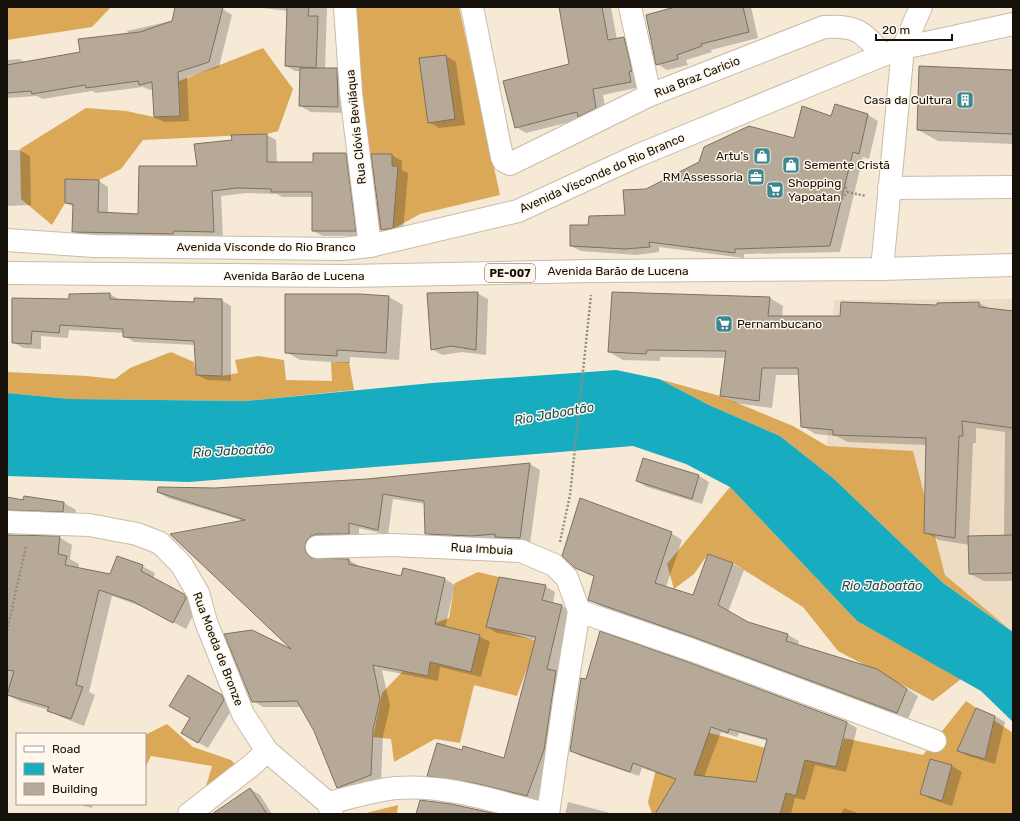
<svg xmlns="http://www.w3.org/2000/svg" width="1020" height="821" viewBox="0 0 1020 821" font-family="Rubik,sans-serif">
	<rect width="100%" height="100%" fill="#f6e9d6"/>
	<path fill="#eddcc3" d="M1013,299V632L945,575L827,446L834,300Z"/>
	<path fill="#daa857" d="M7,7H111L92,27L7,40Z
		M353,7H459L500,195L420,214L393,229L374,230Z
		M263,48L293,89L278,131L267,134L143,140L121,169L99,180L65,179V203L52,225L21,199L20,149L86,108L126,111L154,117L180,116L179,81Z
		M171,352L194,362L196,375L222,376L238,373L235,360L258,356L284,360L286,380L332,381L331,362H349L354,390L246,401L70,399L7,393V372L87,376L115,379L130,368Z
		M659,379L720,396L793,426L827,446L913,451L945,575L1008,628L943,583L833,478L780,436L709,405Z
		M730,487L857,621L961,679L933,701L838,651L803,607L733,563L708,554L694,574L674,589L667,564Z
		M478,572L499,577L487,626L537,641L517,696L474,685L460,743L435,739L394,762L391,739L373,737L382,693L403,671L428,676L435,623L449,618L455,583Z
		M966,701L1013,733V814H652L648,802L665,732L692,728L836,767L844,738L923,755Z
		M167,724L193,747L231,760L238,767L204,793L212,766L151,756L145,768V735Z
		M398,805L397,814H362Z"/>
	<path fill="#17acbf" d="M616,370L659,379L709,405L780,436L833,478L943,583L1013,632V722L981,691L857,621L730,487L686,464L633,446L189,482L7,476V393L70,399L246,401L432,383Z"/>
	<path fill="#0003" fill-rule="evenodd" d="M254,7H327L325,69H336L347,75L348,113L311,112L300,106L301,71H295L286,66L288,11Z
		M560,7H611L617,40L624,38L634,44L640,87L603,95L606,113L526,133L516,127L570,65Z
		M668,7H751L758,38L711,50L712,52L686,60L688,65L667,70L657,64L669,10Z
		M223,9L232,15L219,67L187,77L189,121L164,122L154,117L153,89L150,90L143,87L96,93L92,91L42,99L37,96L7,98V60L19,59L25,62L81,53L79,40L128,33L127,31Z
		M446,56L456,62L465,125L439,128L429,122Z
		M1013,71V144L938,141L918,130Z
		M836,105L868,115L878,121L869,159L863,157L840,252L744,254V258L659,247V252L636,255L581,251L571,246L589,226L626,216L647,190L795,140L832,117Z
		M267,135L276,140L277,163H314L346,154L355,160L365,236H323L313,231V197H282L277,194L247,193L221,196L223,237H83L73,231L74,207L66,203L99,181L108,187V214L139,215L233,141Z
		M7,150H19L30,156L31,205L7,206Z
		M372,155H392L402,161V170L408,173L403,233L392,235L382,229Z
		M477,293L488,299L486,355L462,352L442,355L432,349Z
		M612,293L770,298L783,306L782,317H841L979,303L990,309L1013,312V581H984L970,574V545L939,540L925,532L927,445L848,442L836,436L815,434L802,426L799,375H776L772,408L735,403L721,396L726,358L660,357V361L623,360L609,352ZM976,428L1005,432L1004,537H969L973,443H976Z
		M110,294L120,300L195,303L221,300L231,306V381L207,380L197,375L196,345L134,342L124,336V333L69,330L68,338L41,336V349L23,348L13,342L70,300V295Z
		M360,295L389,297L403,305L399,360L350,357V363L300,360L286,352Z
		M644,459L699,476L709,482L702,504L647,487L637,481Z
		M530,464L540,470L530,544L436,539L426,533V504L393,499L388,535L359,528V539L314,554L316,559L349,560L359,566V568L402,577L404,570L445,579L455,585L445,628L479,636L490,642L481,677L440,667L438,681L382,670L390,706L383,736L381,781L348,793L338,787L315,730L302,707H263L253,701L295,652L244,521L168,498L158,492L367,480Z
		M7,498L64,503L76,510L75,518L7,528Z
		M7,530L8,536L59,537L72,545L70,559L79,564L78,569L111,576L142,566L155,573L153,579L197,603L198,606L186,629L146,608L112,596L89,692L95,695L84,726L61,717L49,710L21,702L8,695L10,689L7,687Z
		M671,533L682,540L666,587L693,596L733,564L744,570L728,612L747,623L788,635L799,641L798,645L888,676L918,696L908,719L708,644L601,606L590,600L595,577L576,568Z
		M545,586L555,592L553,603L562,606L572,611L557,673L566,678L554,756L537,801L438,781L429,775L462,752L504,759L536,640L497,633L487,627Z
		M687,663L847,722L857,728L846,772L815,765L805,800L795,798L791,814H682L677,780L642,768L639,776L580,756L571,750L587,681ZM721,732L737,737L739,733L768,741L757,783L704,777Z
		M188,676L232,702L234,706L208,748L182,733L191,718Z
		M995,716L1005,722L995,764L968,756L958,751Z
		M931,760L952,766L962,772L952,806L931,799L921,794Z
		M250,789L260,795L272,814H213Z
		M568,802L614,814H565Z
		M77,804H93L92,808Z
		M844,808L860,814H841Z"/>
	<path fill="#b6a998" stroke="#7c7160" fill-rule="evenodd" d="M175,7H223L209,62L178,72L180,116L154,117L152,82L139,85L138,81L86,88L85,85L32,94L31,91L7,93V65L80,52L78,39L140,32L172,21Z
		M287,7H309L308,16H318L316,68L285,66Z
		M559,7H602L608,40L624,37L632,71L629,72L631,82L593,89L596,108L578,117L577,112L515,128L503,81L569,64Z
		M675,7H743L749,32L701,44L702,46L677,55L678,59L656,65L646,15Z
		M446,55L455,119L428,123L419,58Z
		M919,66L1013,70V134L917,130Z
		M300,68H337L338,107L299,106Z
		M835,104L868,114L859,154L853,152L830,246L735,249V253L649,242L650,247L625,249L570,246V225H588L589,216L625,215L623,190L646,189L699,162L704,147L749,126L794,138L802,106L831,116Z
		M267,134V162H313V153H346L356,231H312V192H271V189L237,188L212,191L214,232L174,231L173,234L72,232L73,204L65,203V179L99,180L98,212L138,214L139,166H197L194,144L232,140L231,135Z
		M371,154H392V166H398L393,228L381,230Z
		M478,292L476,350L451,346L431,350L427,293Z
		M612,292L770,297L768,316H840L841,302L937,305V303L979,302V307L1013,311V428L962,421L963,436H959L955,538L924,533L926,438L833,435V430L801,427L798,368H762L759,401L720,396L726,351L647,350L646,354L608,352Z
		M110,293V299L194,302V298L222,299V376L196,375L194,341L123,337V329L60,325L59,333L32,331L31,344L12,343V298L69,299V294Z
		M285,294H360L389,296L386,353L337,350V356L285,353Z
		M643,458L699,475L692,499L636,481Z
		M530,463L520,538L495,537V534L472,536L425,534L424,501L383,494L378,530L349,523V534H317L311,536L306,541L305,547L306,553L311,558L349,559V564L401,576L403,568L445,578L435,624L480,635L471,672L430,662L428,676L373,665L380,699L373,730L371,775L337,788L314,731L297,701L252,702L224,634L252,630L291,649L170,534L245,520L157,492L158,487L215,488L367,479Z
		M24,496L64,502L63,512L7,510V497L23,500Z
		M580,498L672,532L655,583L693,595L708,554L733,563L718,605L748,622L788,634L786,641L877,669L907,689L897,713L696,638L588,600L594,576L575,568L562,556Z
		M7,535L60,536L58,554L67,556L65,565L110,574L117,556L143,565L141,571L184,594L186,598L173,623L132,601L99,590L76,685L83,687L71,719L47,711L49,707L7,695L14,671L7,670Z
		M1013,535V573L969,574L968,536Z
		M499,577L546,585L542,600L562,605L547,669L556,671L544,750L527,796L474,783L427,776L437,743L462,750L463,746L504,758L536,637L486,627Z
		M600,631L688,662L847,722L836,767L805,760L796,796L786,793L780,814H655L676,779L633,763L630,772L570,751L581,678L586,679ZM711,727L728,733L729,729L767,739L756,782L694,775Z
		M188,675L222,695L224,700L198,743L181,733L190,718L169,706Z
		M976,708L995,716L985,759L957,751Z
		M930,759L952,765L942,801L920,794Z
		M250,788L267,814H212Z
		M420,800L451,804L497,814H416Z"/>
	<g fill="none" stroke-linecap="round" stroke-linejoin="round">
		<defs>
			<path id="minor" d="M345,7L351,93L370,246
				M472,7L502,157L504,161L510,164L650,95L824,27C857,25 862,31 883,55
				M630,7L650,95
				M889,188L1013,187
				M882,269L903,48L921,7
				M7,522L89,525L137,534L160,543L181,564L198,593L206,622L243,714L267,751L328,803L332,814
				M317,547L393,545L521,551L554,565L567,578L579,611L564,702L548,814
				M579,611L692,650L935,741
				M328,803C350,798 374,790 396,788C447,784 497,802 546,814
				M189,814L252,765L267,751"/>
			<path id="major" d="M7,240L94,246L342,249L370,246L518,211L639,155L883,55L903,48L1013,24
				M7,273L347,276L592,271L882,269L1013,265"/>
		</defs>
		<use href="#minor" stroke="#c8bcaa" stroke-width="24"/>
		<use href="#major" stroke="#c8bcaa" stroke-width="24"/>
		<path stroke="#958c7e" stroke-width="2.5" stroke-dasharray="2 2" stroke-linecap="butt" d="M847,192L866,196
			M842,199L847,192L845,184
			M560,542L570,495L591,295
			M7,631L26,546"/>
		<use href="#minor" stroke="#fff" stroke-width="22"/>
		<use href="#major" stroke="#fff" stroke-width="22"/>
	</g>
	<defs>
		<symbol id="building-square" viewBox="-11 -11 22 22"><rect x="-9" y="-9" width="18" height="18" rx="4" fill="#408691" stroke="#fff7ec"/><path d="M-4-6H4V6H1V3H-1V6H-4ZM-2.5-4.3h1.7v1.8h-1.7ZM.8-4.3h1.7v1.8H.8ZM-2.5-1h1.7V.8h-1.7ZM.8-1h1.7V.8H.8Z" fill="#fff"/></symbol>
		<symbol id="shop-square" viewBox="-11 -11 22 22"><rect x="-9" y="-9" width="18" height="18" rx="4" fill="#408691" stroke="#fff7ec"/><path d="M-5-2.5h2.3a2.7 3.5 0 0 1 5.4 0H5L5.5 6h-11ZM-1.5-2.5h3a1.5 2.3 0 0 0-3 0Z" fill="#fff"/></symbol>
		<symbol id="office-square" viewBox="-11 -11 22 22"><rect x="-9" y="-9" width="18" height="18" rx="4" fill="#408691" stroke="#fff7ec"/><path d="M-6-3h4V-5.5h4V-3h4V5H-6ZM-1-4.5V-3h2v-1.5ZM-6 0V1H6V0Z" fill="#fff"/></symbol>
		<symbol id="supermarket-square" viewBox="-11 -11 22 22"><rect x="-9" y="-9" width="18" height="18" rx="4" fill="#408691" stroke="#fff7ec"/><path d="M-6-5.5h2.5l.6 2H6L4.5 2H-2.5L-4.4-4H-6ZM-1.5 3.2a1.3 1.3 0 1 0 .1 0ZM3 3.2a1.3 1.3 0 1 0 .1 0Z" fill="#fff"/></symbol>
	</defs>
	<g fill-rule="evenodd">
		<use href="#building-square" x="955" y="90" width="20" height="20"/>
		<use href="#shop-square" x="752" y="146" width="20" height="20"/>
		<use href="#shop-square" x="781" y="155" width="20" height="20"/>
		<use href="#office-square" x="746" y="167" width="20" height="20"/>
		<use href="#supermarket-square" x="765" y="180" width="20" height="20"/>
		<use href="#supermarket-square" x="714" y="314" width="20" height="20"/>
	</g>
	<g text-anchor="middle" stroke-width="3" stroke-linejoin="round" paint-order="stroke">
		<rect fill="#fff7ec" stroke="#5b554e" stroke-width="1" x="485" y="264" width="50" height="18" rx="3"/>
		<g font-size="11" font-weight="bold" fill="#15100a">
			<text x="510" y="277">PE-007</text>
		</g>
		<g font-size="12" fill="#15100a" stroke="#fff7ec">
			<text transform="translate(697 77) rotate(-22)" y="4">Rua Braz Caricio</text>
			<text transform="translate(356 127) rotate(-96)" y="4">Rua Clóvis Beviláqua</text>
			<text transform="translate(602 173) rotate(-24)" y="4">Avenida Visconde do Rio Branco</text>
			<text x="266" y="251">Avenida Visconde do Rio Branco</text>
			<text x="618" y="275">Avenida Barão de Lucena</text>
			<text x="294" y="280">Avenida Barão de Lucena</text>
			<text transform="translate(482 549) rotate(3)" y="4">Rua Imbuia</text>
			<text transform="translate(218 649) rotate(69)" y="4">Rua Moeda de Bronze</text>
		</g>
		<g font-size="12" fill="#15100a" stroke="#fff7ec" text-anchor="end">
			<text x="952" y="104">Casa da Cultura</text>
			<text x="749" y="160">Artu's</text>
			<text x="804" y="169" text-anchor="start">Semente Cristã</text>
			<text x="743" y="181">RM Assessoria</text>
			<text x="788" y="187" text-anchor="start">Shopping<tspan x="788" dy="14">Yapoatan</tspan></text>
			<text x="737" y="328" text-anchor="start">Pernambucano</text>
		</g>
		<g font-size="13" font-style="italic" fill="#184f57" stroke="#fff7ec">
			<text transform="translate(554 413) rotate(-10)" y="5">Rio Jaboatão</text>
			<text transform="translate(233 450) rotate(-3)" y="5">Rio Jaboatão</text>
			<text x="882" y="590">Rio Jaboatão</text>
		</g>
	</g>
	<rect width="1020" height="821" fill="none" stroke="#15100a" stroke-width="16"/>
	<rect x="16" y="733" width="130" height="72" fill="#fff7ec" stroke="#a19b92"/>
	<rect x="24" y="746" width="20" height="6" fill="#ffffff" stroke="#a19b92"/>
	<text x="52" y="753" font-size="12" fill="#15100a">Road</text>
	<rect x="24" y="763" width="20" height="12" fill="#17acbf" stroke="#a19b92"/>
	<text x="52" y="773" font-size="12" fill="#15100a">Water</text>
	<rect x="24" y="783" width="20" height="12" fill="#b6a998" stroke="#a19b92"/>
	<text x="52" y="793" font-size="12" fill="#15100a">Building</text>
	<path d="M876 34v6h76v-6" fill="none" stroke="#15100a" stroke-width="2"/>
	<text x="882" y="34" font-size="12" fill="#15100a" stroke="#fff7ec" stroke-width="3" paint-order="stroke">20 m</text>
</svg>
